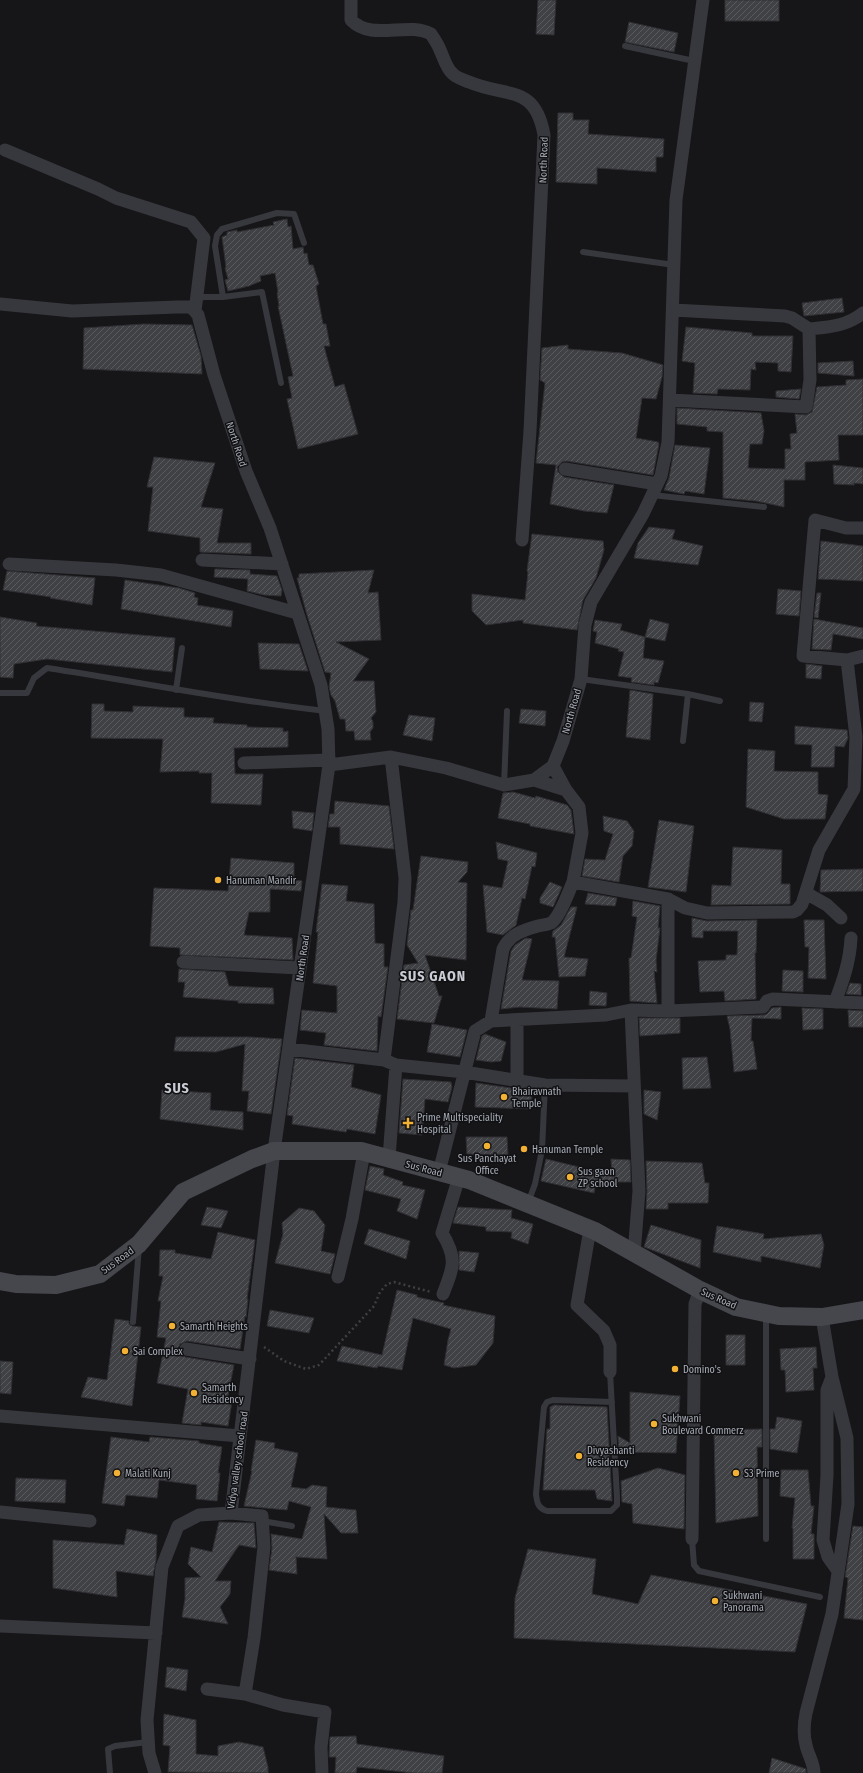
<svg xmlns="http://www.w3.org/2000/svg" width="863" height="1773" viewBox="0 0 863 1773" font-family="'Fira Sans Condensed',sans-serif">
	<defs>
		<pattern id="building-hatch" width="6" height="6" patternUnits="userSpaceOnUse"><rect width="6" height="6" fill="#404145"/><path d="M-1 1l2-2M0 6l6-6M5 7l2-2" fill="none" stroke="#595a5e"/></pattern>
	</defs>
	<rect width="100%" height="100%" fill="#161618"/>
	<path fill="url(#building-hatch)" stroke="#303034" d="M538,0H556L554,35L536,34Z
		M725,0H779V21H725Z
		M629,22L678,33L674,52L625,42Z
		M558,113H573V120H589L588,134L664,139L663,157H656V172L597,168V184L556,182Z
		M287,219L288,227L291,226L293,249L303,247L304,254L307,253L309,265H313L319,284L316,286L323,324H326L330,346H324L335,387L344,384L358,434L298,449L287,399L292,398L288,377L293,376L278,306H279L277,293L278,292L275,273L260,276L261,281L249,286L228,291L225,280L228,279L225,268L226,267L222,237L227,235V232L237,230V232L274,225L273,222Z
		M842,298L844,312L804,316L802,303Z
		M144,324L192,325L201,356L202,374L83,369L84,328Z
		M686,327L752,333V336H793L791,372L778,371V363L755,362L756,370L751,369L750,390L718,389L717,394L693,393L695,363L682,361Z
		M568,345V349L622,353L663,365L662,377L656,399L642,398L636,438L658,442L659,444L653,475L566,461L562,462L557,467L558,472L564,477L614,485L607,513L584,511L550,504L556,465L536,463L545,383L540,380L542,348Z
		M853,361L854,376L818,373V363Z
		M863,379V435H838L839,460L805,462V480H784V507L756,501L723,498V432L707,431V427L677,424V408L761,413L764,431L762,444H750L748,468L785,469V449H791L790,434L797,433L795,414L806,415L812,412L817,387L846,385V380Z
		M801,389L799,399L776,397V391Z
		M675,445L710,448L704,494L685,491L684,494L664,490L669,478Z
		M154,457L215,463L201,507L223,509L217,543H251V554L200,552V538L148,531L153,487H147Z
		M833,465L863,468V484L854,483V485L834,484Z
		M649,527L675,530L672,539L703,546L698,565L634,558L638,543Z
		M532,534L603,541L604,550L596,578L583,600L577,630L523,623V620L486,625L472,611V594L525,600L528,572L527,571Z
		M821,541L863,546V581L818,579Z
		M215,569L250,570V574L277,576L282,590L281,596L264,595L247,591L248,579L214,577Z
		M374,570L368,593L378,592L381,640L336,642L369,659L353,681H374L376,712L371,718L373,722V728L370,732L371,740H355L354,731H346L345,719H340L335,701L331,695L329,687L331,673L325,672L307,615L297,578H299V574Z
		M7,571L95,578L92,605L50,598L51,597L3,590Z
		M125,580L179,588L195,593L194,597L198,598L197,605L233,611L231,627L121,609Z
		M778,589L801,591L799,616L776,614Z
		M817,593H821L818,618L814,617Z
		M0,617L37,623L36,626L175,638L172,672L47,659L14,664L13,678L0,677Z
		M650,619L669,624L665,641L645,637Z
		M814,619L863,628V639L833,634L831,650L812,649Z
		M595,620L622,624L620,630L645,637L643,658L664,661L658,683L654,682V685L631,682L632,678L618,676L624,652L618,651L619,649L595,643L597,632L593,631Z
		M258,643L299,644L308,671L260,669Z
		M806,664L822,666L821,679L806,678Z
		M630,690L653,694L650,740L626,737Z
		M750,702L764,703L762,722L749,721Z
		M92,704H104V711L133,712V706L184,708V717L214,718L213,723L247,725V727L283,728V732L288,731V747L234,748L235,774H263L261,805L211,803L212,773H199V771L160,772L163,739L91,738Z
		M521,709L546,711L545,726L519,723Z
		M409,715L435,718L432,741L403,735Z
		M795,726L847,730L848,738L844,747L835,746L834,767H811L812,745L795,744Z
		M748,749L775,751L774,771L818,772V794L828,795L825,819H784L746,807Z
		M513,792L535,798L536,796L567,805L571,810L574,834L530,826V824L498,818L503,793Z
		M335,801L389,806L394,849L340,844V827H328L330,814H334Z
		M292,811L314,813L312,831L293,828Z
		M603,816L627,821L634,831L632,846L623,856L619,882L582,876L585,859L605,860L613,834L604,831Z
		M659,820L694,826L686,892L648,887Z
		M496,842L537,853L535,867L532,866L525,899L522,898L516,925L503,935L487,932L483,885L502,888L508,861L498,859Z
		M733,847L782,850L781,884H790V904L711,905L712,885L731,886Z
		M421,856L468,862L467,872L458,882L467,883L466,960L425,955L439,996H442L434,1023L397,1019L404,965L418,963L407,945L411,910H413Z
		M231,858L294,863V880L302,881L301,891L270,889V912H249L244,935L292,938L293,960L180,955V948L150,946L154,888L228,891Z
		M863,869V891L820,892L821,870Z
		M550,882L562,887L553,907L540,903V898Z
		M322,884L348,886L346,901L374,904L375,943L384,944V967H388L381,1017L378,1016L377,1051L324,1045L326,1033L300,1030L302,1010L337,1013V986L313,983L318,932H316Z
		M588,893L617,898L615,906L585,904Z
		M633,901L660,906L658,928H660L656,960L657,972L654,971L657,1003L630,1001L629,958H631L637,917L632,916Z
		M571,907H577L564,957L588,959L585,976L559,977L555,937H552L553,931L561,925Z
		M692,918L707,921L757,920L756,953H755L756,999L725,1001L724,991L700,992L698,961L726,960V955H737L738,931H703V938L692,937Z
		M804,920H824L826,979L808,978L809,947H805Z
		M526,938L532,939L522,980L559,981L557,1009L520,1007L501,1009L511,951L515,945Z
		M179,969L225,972L229,986L273,988L274,1004L238,1003V1001L183,997L185,982H178Z
		M783,970L803,971V992L782,991Z
		M850,983L861,984V995L846,994Z
		M590,991L607,993L606,1006L589,1005Z
		M781,1007V1019L752,1018L751,1041H753L757,1069L734,1072L730,1029L727,1016L764,1015L767,1014L772,1008Z
		M802,1008L823,1009V1029L803,1030Z
		M848,1010L863,1011V1027H849Z
		M639,1018H680V1033L640,1036Z
		M432,1024L467,1030L460,1057L427,1052Z
		M485,1034L506,1042L501,1061L491,1062L476,1060L482,1036Z
		M176,1037H250L282,1039L271,1114L247,1111L249,1091H242L245,1044L216,1052L174,1051Z
		M707,1057L711,1088L683,1089L682,1058Z
		M295,1058L354,1065L351,1087L381,1095L375,1134L347,1129L346,1132L292,1124L293,1116L287,1115Z
		M403,1079L451,1082L452,1087L448,1102L425,1099L422,1135L399,1133Z
		M476,1083L532,1091L531,1109L475,1107Z
		M162,1090L211,1093L210,1110L243,1112V1130L160,1119Z
		M644,1090L661,1092L657,1120L644,1114Z
		M466,1137H507L508,1155L467,1154Z
		M546,1159L612,1175L611,1159L630,1160L631,1182H596L594,1193L541,1181Z
		M646,1161L702,1163L705,1183H709L708,1203H668V1209H646L647,1191Z
		M370,1166L384,1169L383,1175L403,1182L402,1185L425,1190L417,1219L397,1211L401,1199L365,1190Z
		M207,1207L228,1211L221,1228L201,1225Z
		M458,1207L512,1210L511,1218L533,1224L528,1244L511,1238L512,1232L486,1231V1227L453,1223Z
		M299,1208L314,1211L325,1225L321,1251L335,1254L330,1274L275,1263L283,1234L282,1223Z
		M651,1225L701,1240L700,1268L644,1247Z
		M717,1226L764,1234L763,1239L821,1234L824,1245L820,1268L761,1256V1262L713,1252Z
		M369,1229L410,1241L406,1259L364,1244Z
		M218,1232L255,1240L247,1299H248L246,1317L245,1316L240,1349L187,1341L180,1344L178,1348L181,1355L185,1357L234,1365L227,1400L232,1401L228,1426L201,1422V1425L182,1423L188,1389L157,1383L166,1338L157,1337L161,1301H158L163,1276H159L160,1250H175V1253L211,1259Z
		M459,1251L479,1253L474,1272L459,1270Z
		M397,1290L417,1295V1297L444,1303L443,1305L495,1316L493,1343L476,1365L454,1368L444,1365L448,1340L451,1329L413,1318L402,1370L378,1366L377,1368L337,1361L342,1346L382,1355Z
		M270,1310L314,1318L309,1333L267,1326Z
		M115,1319L129,1321V1324L132,1326L141,1327L132,1406L81,1397L88,1377L107,1380Z
		M726,1335H745V1365H726Z
		M816,1347L817,1368H813L814,1390L786,1392L785,1370H781L780,1349Z
		M0,1361L13,1362L11,1394L0,1393Z
		M630,1392L680,1396L676,1453L619,1452L618,1436L630,1443Z
		M554,1405L607,1407L612,1501L597,1499L595,1490H543L547,1429H550V1407Z
		M777,1417L802,1421L797,1453L770,1449V1429H775Z
		M762,1429V1447H757L758,1516L716,1523L714,1430Z
		M111,1437L149,1442L150,1437L199,1441V1443L222,1447L218,1473H220L217,1501L196,1499L197,1485L159,1480L157,1498L126,1495L124,1506L102,1503Z
		M256,1440L275,1443L274,1448L298,1453L291,1487L306,1489L312,1485L327,1487L326,1507L356,1510L358,1533H341L324,1514L327,1559L296,1557L297,1574L269,1570L272,1548L271,1534L302,1539L311,1507L289,1501L287,1510L244,1506L252,1471H251Z
		M658,1468L685,1475L684,1529L633,1523L632,1504L622,1502L621,1481Z
		M781,1470H808L811,1506H814L811,1534H814V1559H793V1528H792L795,1498L780,1496Z
		M16,1478L66,1480L65,1503L15,1501Z
		M219,1522L254,1523L256,1548L239,1545L215,1581H231L230,1594L220,1607L228,1624L182,1617L185,1599V1578L201,1577L188,1564L191,1547L212,1552Z
		M853,1526L863,1527V1620L844,1618L848,1578L845,1577Z
		M127,1529L157,1535L156,1560L153,1576L116,1571L117,1597L53,1588V1540L124,1545Z
		M528,1549L596,1559L592,1594L638,1604L651,1575L807,1604L795,1652L514,1638L515,1598Z
		M167,1667L188,1670L186,1691L165,1687Z
		M164,1714L196,1720V1754L218,1756V1746L239,1742L263,1747L268,1767V1773L168,1772L170,1746L163,1745Z
		M356,1736L357,1744L444,1756L442,1773H414L357,1767L356,1773H335L336,1757H329L330,1737Z
		M772,1758L806,1769V1773H769Z"/>
	<g fill="none" stroke-linecap="round" stroke-linejoin="round">
		<path stroke="#3d3f44" stroke-width="2.5" stroke-dasharray="2 3" stroke-linecap="butt" d="M264,1347L284,1361L306,1369L319,1365L374,1306L380,1292L387,1284L394,1282L431,1292"/>
		<path stroke="#37383d" stroke-width="6" d="M625,46L694,61
			M583,252L674,265
			M223,297L215,246L217,235L222,229L277,213L294,214L304,243
			M196,300L204,297H223L262,292L281,383
			M652,495L764,507
			M581,679L688,694L720,701
			M176,690L182,648
			M0,693H27L34,678L47,668C140,682 232,701 326,711
			M683,741L688,694
			M504,785L507,711
			M528,1203L535,1184L542,1150L545,1085
			M133,1322L139,1247
			M610,1372L617,1497V1505L611,1511H547C538,1508 537,1503 536,1494L544,1407L547,1402L553,1400L612,1402
			M262,1521L292,1526
			M692,1539L694,1565L699,1571L820,1597
			M766,1539V1315
			M110,1773L108,1749L115,1746L148,1742"/>
		<path stroke="#37383d" stroke-width="13" d="M351,0V20C372,42 407,21 431,34C434,39 438,44 440,50C444,58 446,68 453,74C457,78 464,80 469,82C507,98 535,84 544,135L530,431L522,540
			M5,150L98,189L116,198L191,222L204,238L195,311
			M0,304L72,311L177,307H190L195,311L198,315L214,375L246,471L270,528L321,685L328,729L329,765L274,1151L231,1513
			M809,329C829,327 847,326 863,313
			M670,400L806,407L810,380L809,329L792,318L785,316L673,310
			M565,469L657,484
			M863,528H846L815,520L803,656L847,660L863,656
			M202,560L282,564
			M9,564L116,570L161,575L297,613
			M244,763L329,760
			M329,765L391,757L446,768L504,785L534,780L553,766L563,741L581,679L585,625L591,602L643,514L661,476L668,442L676,200L703,0
			M553,766L566,790L579,807L582,833L573,882L668,899V1011L631,1010L639,1191L634,1254
			M534,780L566,790
			M806,893L827,905L841,918
			M668,899L685,908L707,913L793,912L797,910L802,904L819,850L854,789L856,737L847,660
			M183,962L300,968
			M835,1002C843,981 850,961 851,938
			M668,1011L763,1007L767,1001L773,999L863,1003
			M491,1021L503,949C510,934 524,930 538,926C542,925 547,925 551,923C560,917 568,893 573,882
			M289,1049L384,1060L396,1065L389,1158
			M384,1060L404,902L405,878L391,757
			M396,1065L464,1072L545,1085L634,1086
			M517,1080V1020
			M439,1172L475,1031L491,1021L606,1015L631,1010
			M590,1229L577,1305L604,1331L610,1345V1372
			M338,1277L352,1219L364,1152
			M443,1294C453,1268 458,1259 442,1233L459,1177
			M186,1349L250,1359
			M832,1377L827,1390V1475L823,1540L828,1557L838,1571
			M0,1416L240,1436
			M0,1512L90,1521
			M692,1539L695,1304L700,1290
			M0,1626L156,1633
			M245,1694L283,1705L325,1712L321,1747L322,1773
			M155,1773L149,1753L147,1720L162,1567L178,1526L199,1515L231,1513L262,1516L264,1547L254,1638L245,1694L207,1689
			M814,1773C814,1763 808,1755 806,1745C803,1734 804,1723 806,1713L832,1614L848,1504L847,1438L832,1377L822,1317"/>
		<path stroke="#45474d" stroke-width="18" d="M0,1281L16,1284L56,1285L100,1274L139,1244L183,1192L252,1159L274,1151H361L469,1180L595,1231L700,1290L736,1307L779,1316L822,1317L863,1310"/>
	</g>
	<g fill="#f2b134" stroke="#111113" stroke-width="1.5">
		<circle cx="218" cy="880" r="4"/>
		<circle cx="504" cy="1097" r="4"/>
		<path d="M406 1117h4v4h4v4h-4v4h-4v-4h-4v-4h4z"/>
		<circle cx="487" cy="1146" r="4"/>
		<circle cx="524" cy="1149" r="4"/>
		<circle cx="570" cy="1177" r="4"/>
		<circle cx="172" cy="1326" r="4"/>
		<circle cx="125" cy="1351" r="4"/>
		<circle cx="675" cy="1369" r="4"/>
		<circle cx="194" cy="1393" r="4"/>
		<circle cx="654" cy="1424" r="4"/>
		<circle cx="579" cy="1456" r="4"/>
		<circle cx="117" cy="1473" r="4"/>
		<circle cx="736" cy="1473" r="4"/>
		<circle cx="715" cy="1601" r="4"/>
	</g>
	<g text-anchor="middle" stroke-width="3" stroke-linejoin="round" paint-order="stroke">
		<g font-size="10" fill="#a8adb8" stroke="#111113">
			<text transform="translate(543 160) rotate(-88)" y="4">North Road</text>
			<text transform="translate(237 444) rotate(72)" y="4">North Road</text>
			<text transform="translate(571 711) rotate(-74)" y="4">North Road</text>
			<text transform="translate(302 958) rotate(-82)" y="4">North Road</text>
			<text transform="translate(424 1168) rotate(15)" y="4">Sus Road</text>
			<text transform="translate(117 1260) rotate(-36)" y="4">Sus Road</text>
			<text transform="translate(719 1298) rotate(24)" y="4">Sus Road</text>
			<text transform="translate(237 1460) rotate(-82)" y="4">Vidya valley school road</text>
		</g>
		<g font-size="10" fill="#a8adb8" stroke="#111113" text-anchor="start">
			<text x="226" y="884">Hanuman Mandir</text>
			<text x="512" y="1095">Bhairavnath<tspan x="512" dy="12">Temple</tspan></text>
			<text x="417" y="1121">Prime Multispeciality<tspan x="417" dy="12">Hospital</tspan></text>
			<text x="532" y="1153">Hanuman Temple</text>
			<text x="487" y="1162" text-anchor="middle">Sus Panchayat<tspan x="487" dy="12">Office</tspan></text>
			<text x="578" y="1175">Sus gaon<tspan x="578" dy="12">ZP school</tspan></text>
			<text x="180" y="1330">Samarth Heights</text>
			<text x="133" y="1355">Sai Complex</text>
			<text x="683" y="1373">Domino's</text>
			<text x="202" y="1391">Samarth<tspan x="202" dy="12">Residency</tspan></text>
			<text x="662" y="1422">Sukhwani<tspan x="662" dy="12">Boulevard Commerz</tspan></text>
			<text x="587" y="1454">Divyashanti<tspan x="587" dy="12">Residency</tspan></text>
			<text x="125" y="1477">Malati Kunj</text>
			<text x="744" y="1477">S3 Prime</text>
			<text x="723" y="1599">Sukhwani<tspan x="723" dy="12">Panorama</tspan></text>
		</g>
		<g font-size="14" font-weight="bold" letter-spacing="1" fill="#c9ccd4" stroke="#111113">
			<text x="433" y="981">SUS GAON</text>
			<text x="177" y="1093">SUS</text>
		</g>
	</g>
</svg>
